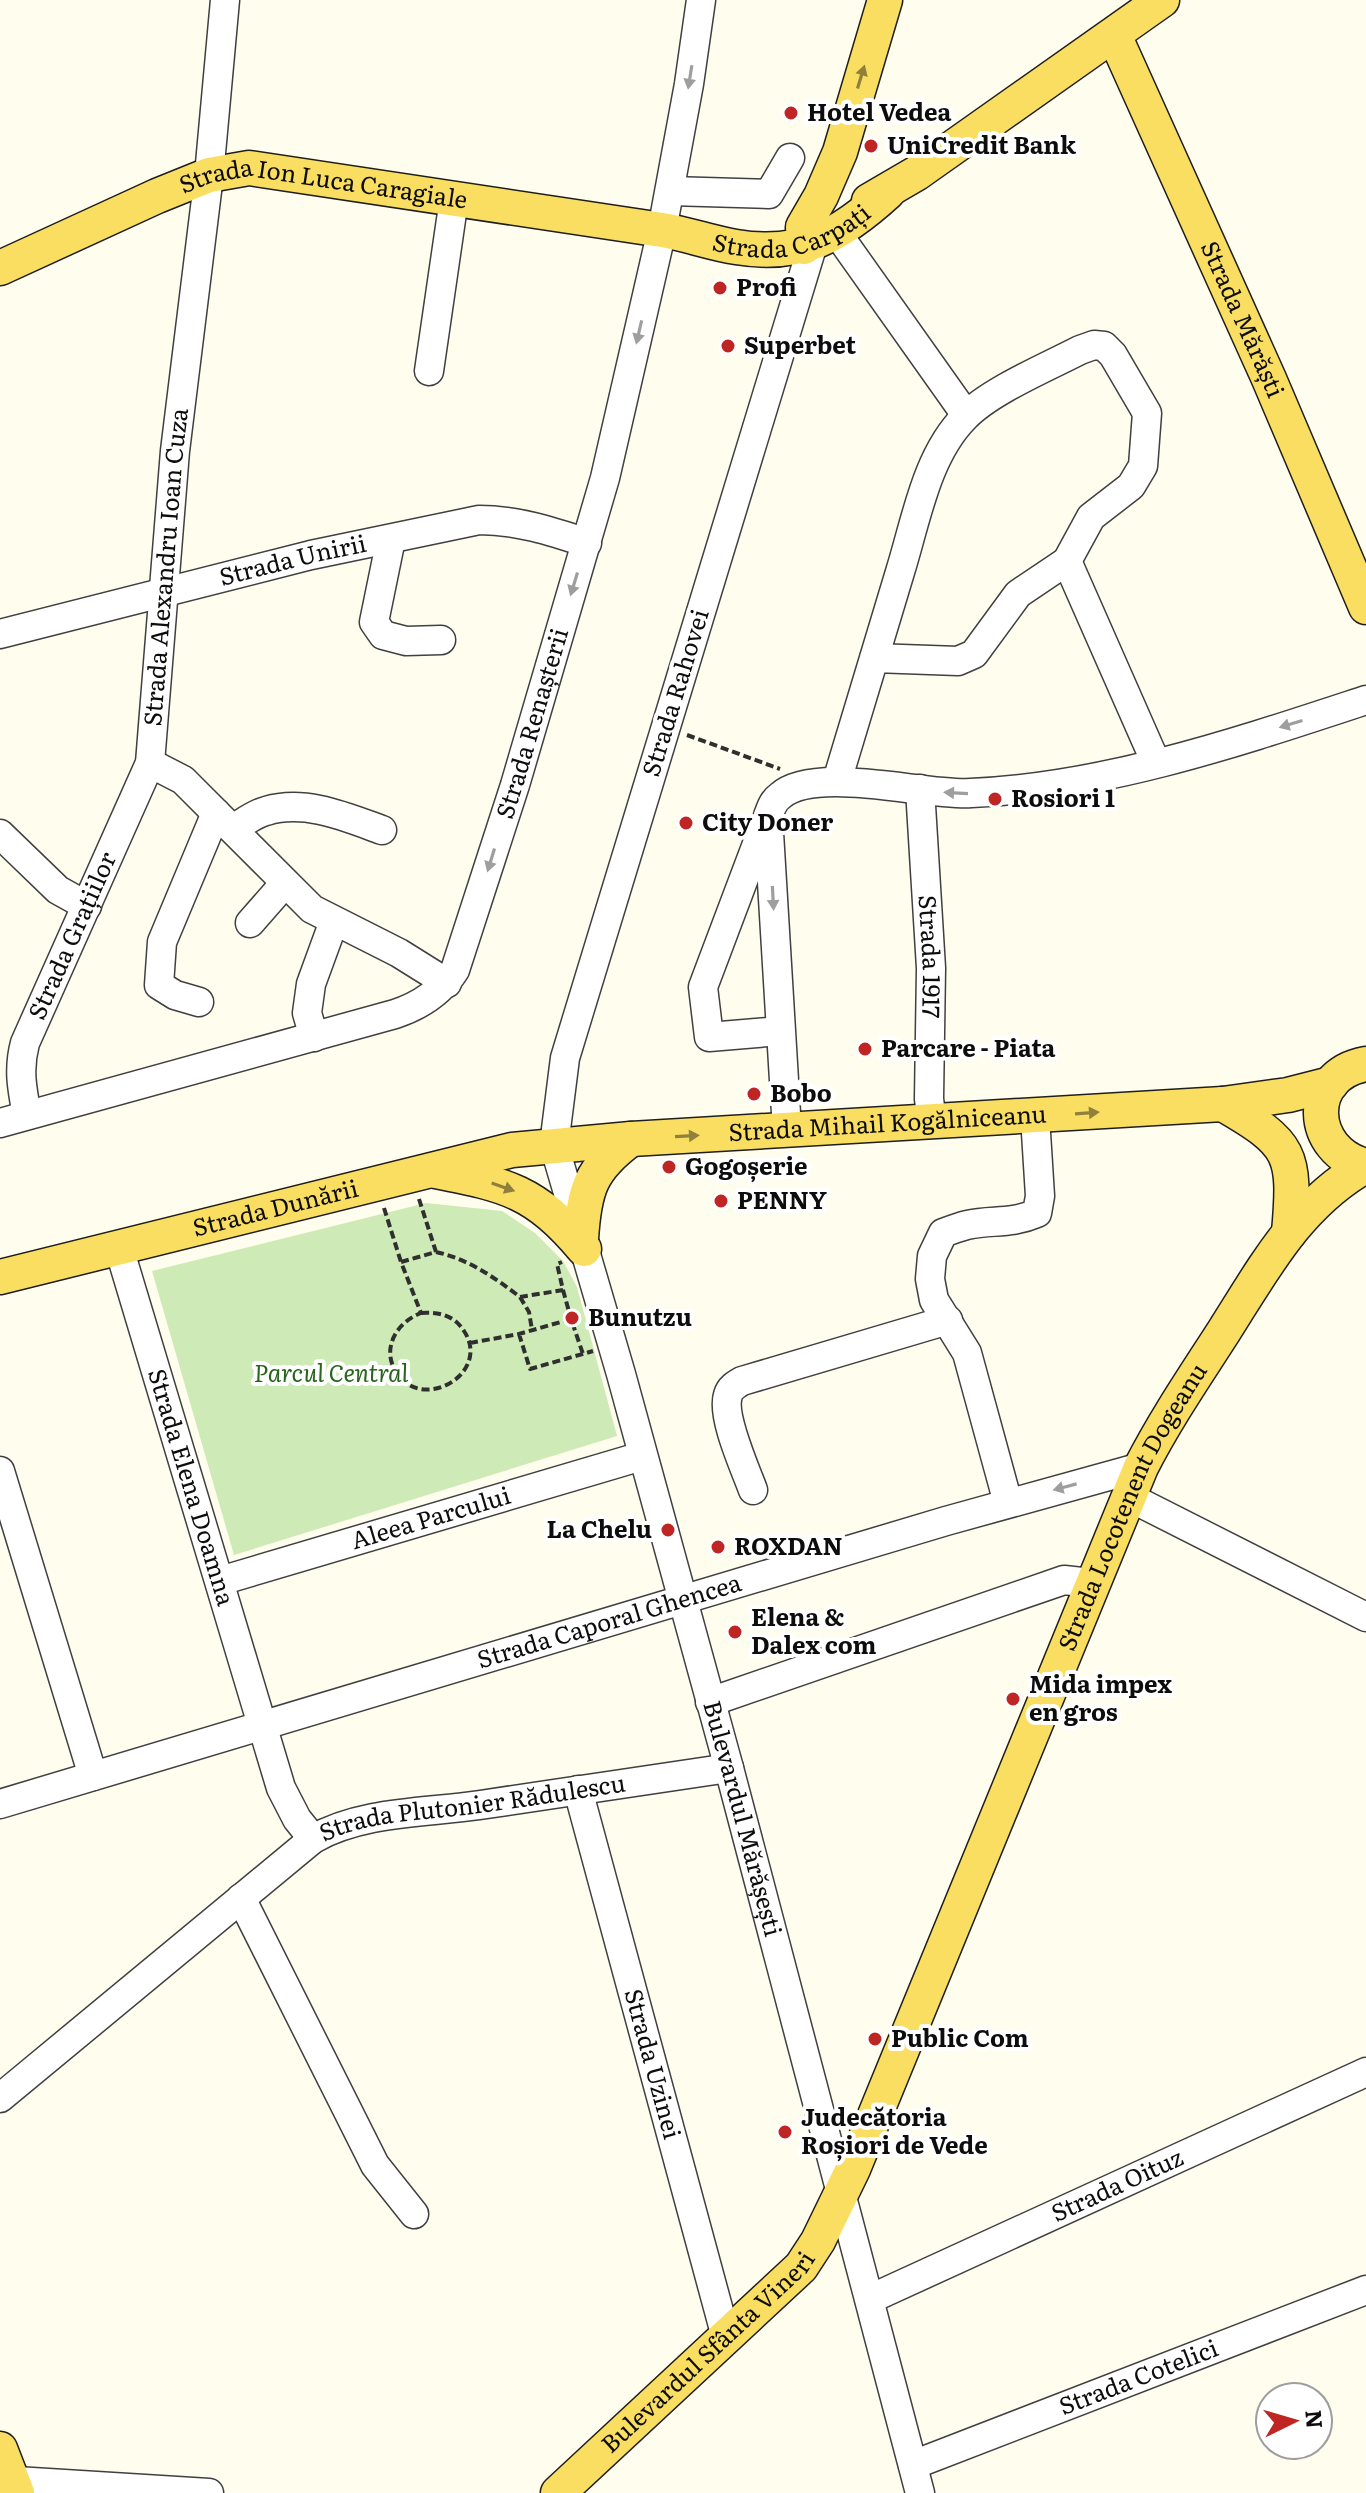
<svg xmlns="http://www.w3.org/2000/svg" width="1366" height="2493" viewBox="0 0 1366 2493" font-family="Literata,serif">
	<rect width="100%" height="100%" fill="#fffded"/>
	<path fill="#ceeab6" d="M426,1203L502,1211L535,1233L563,1261L577,1287L617,1436L234,1555L152,1271Z"/>
	<g fill="none" stroke-linecap="round" stroke-linejoin="round">
		<defs>
			<g id="minor">
				<path d="M670,191L769,194L790,158"/>
				<path d="M837,233L966,415"/>
				<path id="s1" d="M813,244L565,1058L554,1145L621,1374L729,1768L920,2493"/>
				<path d="M429,371L454,199"/>
				<path d="M391,539L374,622L383,635L406,641L441,640"/>
				<path d="M1067,561L1156,763"/>
				<path id="s2" d="M0,634L311,555L479,520C517,520 551,531 587,543"/>
				<path d="M150,763L183,780L312,909L399,953L447,983"/>
				<path d="M837,781C858,711 879,642 900,572C916,521 926,456 965,417C990,391 1047,367 1080,350L1094,345L1104,346L1113,355L1147,413L1143,466L1131,486L1091,517L1067,561L1018,594L974,654L958,661L874,658"/>
				<path id="s3" d="M920,789L931,968L929,1099L932,1123"/>
				<path d="M763,828L703,987L709,1037L780,1031"/>
				<path d="M233,829C243,823 254,814 266,811C305,799 346,817 382,830"/>
				<path d="M0,834L58,890L87,906"/>
				<path d="M250,923L285,883"/>
				<path d="M199,1002L175,995L159,985L162,942L216,813"/>
				<path d="M314,1037L307,1013L311,984L334,921"/>
				<path id="s4" d="M27,1115C22,1089 18,1069 25,1043L150,763L175,451L209,175L225,0"/>
				<path id="s5" d="M0,1123L395,1014C419,1006 441,992 455,970L515,785L605,478L662,230L689,84L701,0"/>
				<path d="M787,1130L768,816C771,808 773,801 780,796C815,765 925,796 971,793C1106,787 1238,742 1366,700"/>
				<path id="s6" d="M119,1248L281,1788L297,1819L313,1839"/>
				<path d="M0,1471L93,1776"/>
				<path d="M753,1490C745,1468 721,1416 728,1395C730,1388 735,1385 742,1381L948,1320"/>
				<path d="M1127,1496L1366,1617"/>
				<path d="M1008,1503L967,1353L934,1300L930,1279L932,1256L943,1233C951,1230 959,1227 967,1225C993,1219 1009,1225 1037,1213L1040,1196L1035,1117"/>
				<path id="s7" d="M220,1581L642,1456"/>
				<path d="M710,1702L1064,1580L1091,1583"/>
				<path id="s8" d="M578,1790L726,2337"/>
				<path id="s9" d="M0,1804L946,1521L1141,1467"/>
				<path d="M241,1898L375,2165L414,2214"/>
				<path id="s10" d="M0,2098L313,1839C362,1811 425,1813 480,1805C563,1793 646,1780 729,1768"/>
				<path id="s11" d="M870,2299L1366,2072"/>
				<path id="s12" d="M913,2465L1366,2290"/>
				<path d="M0,2480L209,2493"/>
			</g>
			<g id="major">
				<path id="s13" d="M1114,35L1269,379L1366,607"/>
				<path d="M869,201L917,173L1162,0"/>
				<path d="M804,247L803,227L821,196L840,152L885,0"/>
				<path id="s14" d="M0,268L157,196L209,175L249,168L662,230C687,234 711,243 736,247C802,258 841,235 888,192"/>
				<path d="M1366,1064C1304,1075 1308,1151 1366,1166"/>
				<path d="M1223,1104C1292,1144 1296,1153 1289,1233"/>
				<path d="M436,1171C507,1185 535,1191 584,1249"/>
				<path d="M581,1239C584,1190 590,1169 631,1139"/>
				<path id="s15" d="M0,1277L512,1150L631,1139L1223,1104L1288,1095L1331,1084"/>
				<path d="M0,2449L17,2493"/>
				<path id="s16" d="M558,2493L801,2267L818,2241L853,2169L1141,1467C1165,1420 1195,1376 1224,1331C1264,1268 1298,1204 1365,1166"/>
			</g>
		</defs>
		<use href="#minor" stroke="#404040" stroke-width="31"/>
		<use href="#major" stroke="#1e1e1e" stroke-width="37"/>
		<path stroke="#2f2f2f" stroke-width="4" stroke-dasharray="8 4" stroke-linecap="butt" d="M687,735L780,769
			M419,1199L436,1252L401,1262L421,1313
			M384,1208L401,1262
			M436,1252C468,1259 494,1277 520,1297L563,1290L557,1264L562,1262
			M563,1290L571,1319
			M520,1297L529,1312L532,1330
			M421,1313C439,1312 454,1315 464,1331C492,1373 422,1414 396,1372C381,1348 397,1322 421,1313Z
			M519,1334L530,1369L593,1351
			M470,1343L519,1334L571,1319L583,1354"/>
		<use href="#minor" stroke="#fff" stroke-width="28"/>
		<use href="#major" stroke="#fade62" stroke-width="34"/>
	</g>
	<defs><path id="oneway-solid" d="M-6-.8H1V-3.2L6.5 0L1 3.2V.8H-6Z" transform="scale(2)"/></defs>
	<g fill="#9e9e9e">
		<use href="#oneway-solid" transform="translate(690 77) rotate(99)"/>
		<use href="#oneway-solid" transform="translate(639 332) rotate(103)"/>
		<use href="#oneway-solid" transform="translate(574 584) rotate(107)"/>
		<use href="#oneway-solid" transform="translate(1291 724) rotate(163)"/>
		<use href="#oneway-solid" transform="translate(956 793) rotate(-177)"/>
		<use href="#oneway-solid" transform="translate(491 860) rotate(107)"/>
		<use href="#oneway-solid" transform="translate(773 898) rotate(87)"/>
		<use href="#oneway-solid" transform="translate(1065 1487) rotate(165)"/>
	</g>
	<g fill="#8f803c">
		<use href="#oneway-solid" transform="translate(861 77) rotate(-73)"/>
		<use href="#oneway-solid" transform="translate(1087 1113) rotate(-4)"/>
		<use href="#oneway-solid" transform="translate(687 1136) rotate(-3)"/>
		<use href="#oneway-solid" transform="translate(503 1187) rotate(19)"/>
	</g>
	<g fill="#bf2523" stroke="#fff" stroke-width="3">
		<circle cx="791" cy="113" r="8"/>
		<circle cx="871" cy="146" r="8"/>
		<circle cx="720" cy="288" r="8"/>
		<circle cx="728" cy="346" r="8"/>
		<circle cx="995" cy="799" r="8"/>
		<circle cx="686" cy="823" r="8"/>
		<circle cx="865" cy="1049" r="8"/>
		<circle cx="754" cy="1094" r="8"/>
		<circle cx="669" cy="1167" r="8"/>
		<circle cx="721" cy="1201" r="8"/>
		<circle cx="572" cy="1318" r="8"/>
		<circle cx="668" cy="1530" r="8"/>
		<circle cx="718" cy="1547" r="8"/>
		<circle cx="735" cy="1632" r="8"/>
		<circle cx="1013" cy="1699" r="8"/>
		<circle cx="875" cy="2039" r="8"/>
		<circle cx="785" cy="2132" r="8"/>
	</g>
	<g text-anchor="middle" stroke-width="8" stroke-linejoin="round" paint-order="stroke">
		<g font-size="24" font-weight="bold" fill="#0d0d0d" stroke="#fff" text-anchor="start">
			<text x="807" y="121">Hotel Vedea</text>
			<text x="887" y="154">UniCredit Bank</text>
			<text x="736" y="296">Profi</text>
			<text x="744" y="354">Superbet</text>
			<text x="1011" y="807">Rosiori 1</text>
			<text x="702" y="831">City Doner</text>
			<text x="881" y="1057">Parcare - Piata</text>
			<text x="770" y="1102">Bobo</text>
			<text x="685" y="1175">Gogoșerie</text>
			<text x="737" y="1209">PENNY</text>
			<text x="588" y="1326">Bunutzu</text>
			<text x="652" y="1538" text-anchor="end">La Chelu</text>
			<text x="734" y="1555">ROXDAN</text>
			<text x="751" y="1626">Elena &amp;<tspan x="751" dy="28">Dalex com</tspan></text>
			<text x="1029" y="1693">Mida impex<tspan x="1029" dy="28">en gros</tspan></text>
			<text x="891" y="2047">Public Com</text>
			<text x="801" y="2126">Judecătoria<tspan x="801" dy="28">Roșiori de Vede</tspan></text>
		</g>
		<g font-size="24" fill="#0d0d0d" stroke="#fff">
			<text dy="8" stroke="none"><textPath href="#s14" startOffset="344">Strada Ion Luca Caragiale</textPath></text>
			<text dy="8" stroke="none"><textPath href="#s14" startOffset="822">Strada Carpați</textPath></text>
			<text dy="8" stroke="none"><textPath href="#s13" startOffset="312">Strada Mărăști</textPath></text>
			<text dy="8" stroke="none"><textPath href="#s2" startOffset="302">Strada Unirii</textPath></text>
			<text dy="8" stroke="none"><textPath href="#s4" startOffset="576">Strada Alexandru Ioan Cuza</textPath></text>
			<text transform="translate(676 693) rotate(-73)" y="8">Strada Rahovei</text>
			<text dy="8" stroke="none"><textPath href="#s5" startOffset="744">Strada Renașterii</textPath></text>
			<text dy="8" stroke="none"><textPath href="#s4" startOffset="190">Strada Grațiilor</textPath></text>
			<text dy="8" stroke="none"><textPath href="#s3" startOffset="168">Strada 1917</textPath></text>
			<text dy="8" stroke="none"><textPath href="#s15" startOffset="904">Strada Mihail Kogălniceanu</textPath></text>
			<text dy="8" stroke="none"><textPath href="#s15" startOffset="284">Strada Dunării</textPath></text>
			<text dy="8" stroke="none"><textPath href="#s6" startOffset="250">Strada Elena Doamna</textPath></text>
			<text dy="8" stroke="none"><textPath href="#s16" startOffset="1162">Strada Locotenent Dogeanu</textPath></text>
			<text dy="8" stroke="none"><textPath href="#s7" startOffset="220">Aleea Parcului</textPath></text>
			<text dy="8" stroke="none"><textPath href="#s9" startOffset="636">Strada Caporal Ghencea</textPath></text>
			<text dy="8" stroke="none"><textPath href="#s10" startOffset="570">Strada Plutonier Rădulescu</textPath></text>
			<text dy="8" stroke="none"><textPath href="#s1" startOffset="1638">Bulevardul Mărășești</textPath></text>
			<text dy="8" stroke="none"><textPath href="#s8" startOffset="284">Strada Uzinei</textPath></text>
			<text dy="8" stroke="none"><textPath href="#s11" startOffset="272">Strada Oituz</textPath></text>
			<text dy="8" stroke="none"><textPath href="#s16" startOffset="206">Bulevardul Sfânta Vineri</textPath></text>
			<text dy="8" stroke="none"><textPath href="#s12" startOffset="242">Strada Cotelici</textPath></text>
		</g>
		<g font-size="24" font-style="italic" fill="#27651c" stroke="#fff">
			<text x="331" y="1382">Parcul Central</text>
		</g>
	</g>
	<g transform="translate(1294 2421) rotate(85)"><circle r="38" fill="#ffffff" stroke="#9e9e9e" stroke-width="2"/>
	<path d="M0-6L14 30L0 20L-14 30Z" fill="#bf2523"/>
	<text y="-12" font-size="22" font-weight="bold" text-anchor="middle" fill="#0d0d0d">N</text>
	</g>
</svg>
